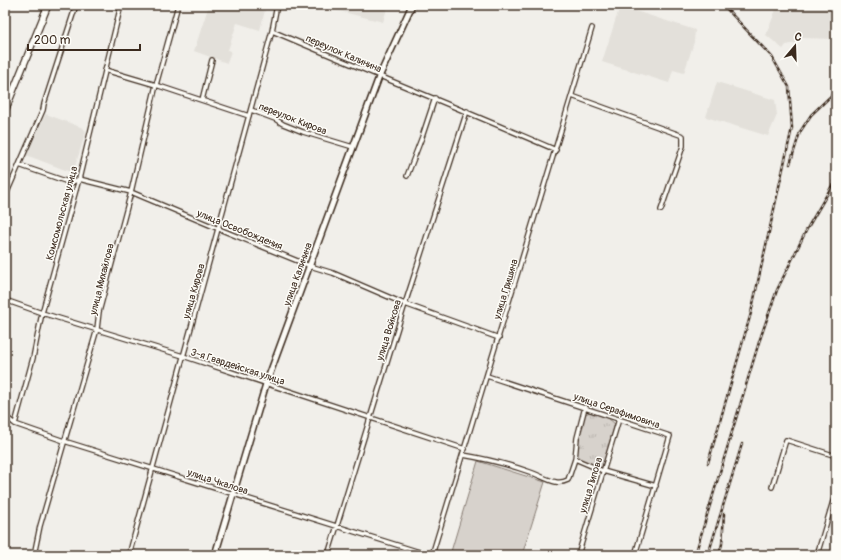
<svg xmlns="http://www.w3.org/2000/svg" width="841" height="560" viewBox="0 0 841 560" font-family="Pangolin,sans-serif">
	<defs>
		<pattern id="park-tufts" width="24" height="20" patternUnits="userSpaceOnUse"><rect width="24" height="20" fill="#d7d2cc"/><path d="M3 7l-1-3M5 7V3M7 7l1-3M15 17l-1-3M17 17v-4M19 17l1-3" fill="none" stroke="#b9b4af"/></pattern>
	</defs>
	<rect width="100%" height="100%" fill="#f1efea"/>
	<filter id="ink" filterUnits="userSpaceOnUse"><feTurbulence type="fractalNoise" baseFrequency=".025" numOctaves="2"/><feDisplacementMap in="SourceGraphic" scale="8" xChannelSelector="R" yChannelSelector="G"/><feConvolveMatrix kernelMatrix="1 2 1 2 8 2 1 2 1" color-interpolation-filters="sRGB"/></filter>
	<g filter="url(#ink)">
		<path fill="#e3e0da" d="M209,5H252L265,10L260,30L237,23L228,50L231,51L227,63L194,51Z
			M315,5H388L383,22Z
			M773,5H836V39L800,38L797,43L786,45L783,49L766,35L777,7Z
			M620,6L695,30L694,42L684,73L673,70L669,83L602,62Z
			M717,82L775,100L777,115L768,136L706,117Z
			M46,114L83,128L86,131L73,173L26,155L44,117Z"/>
		<path fill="url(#park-tufts)" stroke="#897e75" d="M590,412L608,418L615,424L602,468L581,460L576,455L580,430L585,414Z"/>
		<path fill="#d7d2cc" stroke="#897e75" d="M478,461L545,482L522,555H450Z"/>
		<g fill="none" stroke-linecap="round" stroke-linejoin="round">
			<defs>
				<path id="street" d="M277,5L272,31C366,71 461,109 556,150
					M105,70L156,85L249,116
					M572,96L683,136V146L661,210
					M202,100L212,60
					M251,110L275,119L283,124L303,132L353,147
					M19,165L71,183L79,179L131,192L219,229L310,266L333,273L405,304L499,338
					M407,176L422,137L435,98
					M5,197L43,110L44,104L76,5
					M5,300L42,313L183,356L465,449
					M487,376L670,436L635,555
					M5,416L15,424L64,441L429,555
					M15,424L33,358L42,313L79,179L121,5
					M463,455C487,459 507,464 530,472C539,475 547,480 556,482C561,483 564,482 568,480L575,459L577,438L585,407
					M575,459L603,471L656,486
					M772,487L786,440L836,456
					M34,555L40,526L97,329L99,312L131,192L156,85L178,5
					M129,555L272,31
					M328,555L405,304L467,111
					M432,555L592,28
					M578,555L619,419
					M817,555L836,491"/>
				<path id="secondary" d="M215,555L266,384L379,77L412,5"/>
				<path id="primary" d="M5,111L48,5"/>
			</defs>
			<use href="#street" stroke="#3b2a1e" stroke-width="6"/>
			<use href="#secondary" stroke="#3b2a1e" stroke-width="8"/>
			<use href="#primary" stroke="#3b2a1e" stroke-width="8"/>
			<use href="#street" stroke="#fdfcf7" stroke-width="3.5"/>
			<use href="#secondary" stroke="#fdfcf7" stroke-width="5"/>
			<use href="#primary" stroke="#fdfcf7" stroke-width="5.5"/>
			<defs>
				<path id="rail" d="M790,164L800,132L811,115L836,91
					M708,463L751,313L792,128L789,87L772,57L723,5
					M695,555L759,342L777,290L808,227L836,179
					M708,555L742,444
					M719,555L722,544L724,514"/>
			</defs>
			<use href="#rail" stroke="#3b2a1e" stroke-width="2.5"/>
			<use href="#rail" stroke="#fdfcf7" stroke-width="1" stroke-dasharray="3" stroke-linecap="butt"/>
		</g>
	</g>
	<g text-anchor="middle" stroke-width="3" stroke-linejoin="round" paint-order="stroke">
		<g font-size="10" fill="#3b2a1e" stroke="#fdfcf7">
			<text transform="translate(344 53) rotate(23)" y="4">переулок Калинина</text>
			<text transform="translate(293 118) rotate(21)" y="4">переулок Кирова</text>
			<text transform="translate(61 213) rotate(-75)" y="4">Комсомольская улица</text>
			<text transform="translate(240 229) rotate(22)" y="4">улица Освобождения</text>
			<text transform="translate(297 274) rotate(-70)" y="4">улица Калинина</text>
			<text transform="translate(101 279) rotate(-76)" y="4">улица Михайлова</text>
			<text transform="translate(505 289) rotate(-73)" y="4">улица Гришина</text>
			<text transform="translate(193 291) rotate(-74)" y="4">улица Кирова</text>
			<text transform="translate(388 330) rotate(-73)" y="4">улица Войкова</text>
			<text transform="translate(238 366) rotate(18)" y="4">3-я Гвардейская улица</text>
			<text transform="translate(617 410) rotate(19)" y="4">улица Серафимовича</text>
			<text transform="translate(218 481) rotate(18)" y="4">улица Чкалова</text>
			<text transform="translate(590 485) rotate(-73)" y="4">улица Липова</text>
		</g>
	</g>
	<rect width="841" height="560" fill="none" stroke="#fdfcf7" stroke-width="20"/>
	<rect x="10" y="10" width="821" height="540" fill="none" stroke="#3b2a1e" stroke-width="1.5" filter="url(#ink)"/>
	<g transform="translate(795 46) rotate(19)" stroke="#fdfcf7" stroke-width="3" paint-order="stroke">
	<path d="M0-3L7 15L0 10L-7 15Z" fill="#3b2a1e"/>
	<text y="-6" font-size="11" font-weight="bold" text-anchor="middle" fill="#3b2a1e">С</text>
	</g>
	<path d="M28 44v6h112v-6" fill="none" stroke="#3b2a1e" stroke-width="2"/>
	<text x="34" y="44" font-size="12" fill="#3b2a1e" stroke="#fdfcf7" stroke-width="3" paint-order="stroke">200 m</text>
</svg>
